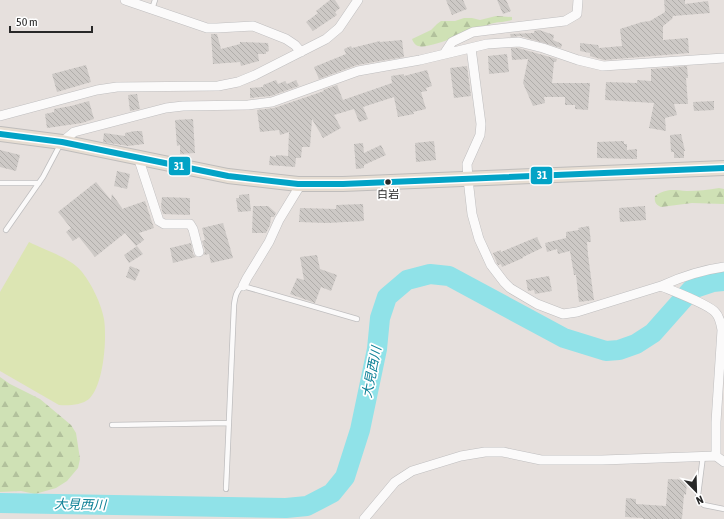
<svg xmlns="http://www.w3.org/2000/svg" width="724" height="519" viewBox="0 0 724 519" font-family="'Asap Condensed','Noto Sans JP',sans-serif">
	<defs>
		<pattern id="forest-firs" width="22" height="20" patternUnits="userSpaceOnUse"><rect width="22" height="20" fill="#cfe1b5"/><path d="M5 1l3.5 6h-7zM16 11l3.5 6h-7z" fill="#b2c19c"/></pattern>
		<pattern id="building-back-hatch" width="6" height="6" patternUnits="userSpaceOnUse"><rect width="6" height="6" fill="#cdc9c6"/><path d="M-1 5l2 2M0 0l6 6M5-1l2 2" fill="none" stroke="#b0adaa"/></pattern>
	</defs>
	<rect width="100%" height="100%" fill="#e6e0dd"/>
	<path fill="url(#forest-firs)" d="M496,16L512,17V20C506,22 500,22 494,23C477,27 431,50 418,46C415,45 413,42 412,39L431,30L437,24L441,21H455L464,18H472L480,20Z
		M719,188L724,189V204L692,203L661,207C656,205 654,202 655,196C667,188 673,190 687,191C697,191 709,190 719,188Z
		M0,377L10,384L40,399L71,425L76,433L80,459L78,468L67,481L56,488L35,494L21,491L0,492Z"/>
	<path fill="#dce5b3" d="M29,242C45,250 71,258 82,272C92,285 101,303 104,319C107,338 104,385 89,399C82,405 68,406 59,405L0,371V292Z"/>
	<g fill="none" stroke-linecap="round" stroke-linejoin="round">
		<path stroke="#90e2e8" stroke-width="20" d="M0,503L286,508L307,506L332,493L345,477L360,430L377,349L380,318L387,297L407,280L430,274L449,276L564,338L606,351L619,350L636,344L653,333L692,289L713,282L724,281"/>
	</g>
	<path fill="url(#building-back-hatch)" d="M330,0H335L340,8L335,12L337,15L313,31L306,22L318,13L316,11Z
		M446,0H463L467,9L452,15Z
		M497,0H506L511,11L503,14Z
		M664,0H685V4L708,1L710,13L673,16L672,19L663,26V40L688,38L689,53L604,60L590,56V53L580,51V43L598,45L599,48L622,46L620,29L642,22L650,21L665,12Z
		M539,30L554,35L553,40L562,44L561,48L520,36L511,37L510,34L534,33V31Z
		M211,34H217L221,49L240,44V42L268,43L269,51L266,52V54H258L259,61L241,66L240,62L213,64Z
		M402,40L404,57L357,65L319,79L314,67L346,54L344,49L351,46L352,48L380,41V42Z
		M511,48H518L557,59L556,62H554L552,83H590L588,110L575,109V105H565V97H544L545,103L533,106L523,83L528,59L512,60Z
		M507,54L509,72L489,74L488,56Z
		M86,65L91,82L57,92L52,74Z
		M467,66L471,96L454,98L450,68Z
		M687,66L688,78H686L688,104H674L677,115L665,118L666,131L649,128L654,103L605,100L606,82L637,83V80L651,81V69Z
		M427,70L432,86L426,88L427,91L421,92L426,109L413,112L414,114L398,117L394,97L363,107L368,119L359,122L354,109L334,115L341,128L323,138L312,119L310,147H302L301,158H296L295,167L269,165L270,156L276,157V155L288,156L289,132L280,135L279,130L260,132L257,110L274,108L324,91L323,90L337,85L343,100L392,83L391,76L404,74V76Z
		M276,80L278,84L285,81L287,84L296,80L299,86L271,96L250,98V88L263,87V85Z
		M137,94L140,109L130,111L128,95Z
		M89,101L94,119L82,123L47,128L45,114L54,112V109L71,106Z
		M714,101V110L694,111L693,102Z
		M193,119L195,153L180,154V145L177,146L175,120Z
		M135,131H142L144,144L128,146L103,142L104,133L125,136V133Z
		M681,134L685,151H684V158H674V152H671L670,135Z
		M434,141L436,160L416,162L415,143Z
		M624,141V144H627V150L637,149V159L597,158V142Z
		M363,143L364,153L381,145L386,155L364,165V168L356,169L354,144Z
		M0,150L20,155L16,171L0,167Z
		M117,171L130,174L127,189L114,186Z
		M96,182L111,200L112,194L122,208V209L145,201L154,228L139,233L144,240L136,246L125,233L95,257L79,237L73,241L66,232L71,228L58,212Z
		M249,194L251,211L238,212L236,198H239V195Z
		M162,197L190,198V215L163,214L161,207Z
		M363,204L364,221L327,223L299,222L300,208L336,209V205Z
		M253,206H268L276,213L274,217H271L270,225L266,233H252Z
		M645,206L646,220L620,222L619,208Z
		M223,223L233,258L211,263L209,254L204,255L205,250L202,241L205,240L202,228Z
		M589,226L591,242H587L588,255L594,300L579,302L576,275H574L570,251L558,254L557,249L547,252L545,243L566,238V232L579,230L578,228Z
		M537,237L542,248L523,257V258L502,267L501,264L498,265L497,263L493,253L501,250V252Z
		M191,243L193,254L196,257L173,263L170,248Z
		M137,246L143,254L129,263L124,255Z
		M317,255L320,269L337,275L331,291L321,287L315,303L290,294L297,278L304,280L300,257Z
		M130,266L140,270L135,281L126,277Z
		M549,276L552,291L535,294L534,290L528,291L526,280Z
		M668,479L687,480L686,495L684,494L682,519H643V518L625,517L626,498L636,499V504L666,506Z"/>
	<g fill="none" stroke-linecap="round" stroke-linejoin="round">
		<defs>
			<path id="service" d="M152,9L155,0
				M0,183H39
				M6,230L43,177L61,143
				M112,425L229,423
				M703,456L698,495L699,501L704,505L724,509
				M226,489L234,305C235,298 236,290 243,286L357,319"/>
			<path id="minor" d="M125,0L207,28H217L253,26L286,39L295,45L301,52
				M471,48L481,124L480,135L467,164L468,179L472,214L479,239L491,265L504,282L510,288L537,304L563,314L577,312L661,286C673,291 708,304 715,312C720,317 721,324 722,330L716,422V456
				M444,54L452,42L473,32L565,21L577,14L578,0
				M0,116L97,90L117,87L218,86L238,82L255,75L326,39L339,28L358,0
				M62,142L74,132L166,108L183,106L248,105L272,102L358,71L420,60L487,44L519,42L543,48L578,60L603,66L724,58
				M138,157L159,221L164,224H190L193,229L199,252
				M243,286L247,278L269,242L279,220L301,184
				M661,286C681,277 702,270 724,267
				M364,519L395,482L412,471L461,456L485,452H503L541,460H602L716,456L724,462"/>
			<path id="primary" d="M0,134L62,142L228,176L298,184H343L724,168"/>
		</defs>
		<use href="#service" stroke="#bfbebf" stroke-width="6"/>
		<use href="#minor" stroke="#bfbebf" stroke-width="10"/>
		<use href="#primary" stroke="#bfbdbc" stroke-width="16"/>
		<use href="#service" stroke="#fbfafa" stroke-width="4.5"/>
		<use href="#minor" stroke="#fbfafa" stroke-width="9"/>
		<use href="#primary" stroke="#e6ddd2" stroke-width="14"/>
		<defs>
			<path id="bus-1" d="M0,134L62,142L228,176L298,184H343L724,168"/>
		</defs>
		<use href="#bus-1" stroke="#fff" stroke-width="9"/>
		<use href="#bus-1" stroke="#02a3c6" stroke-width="6"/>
	</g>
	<circle fill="#282828" stroke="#fff" stroke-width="1.5" cx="388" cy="182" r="3.5"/>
	<g text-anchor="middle" stroke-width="3.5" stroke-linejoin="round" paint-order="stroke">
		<g font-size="11" fill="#282828" stroke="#fff">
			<text x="388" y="198">白岩</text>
		</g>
		<g font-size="13" font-style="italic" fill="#0d8096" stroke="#fff">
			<text transform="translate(371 372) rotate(-79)" y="5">大見西川</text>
			<text transform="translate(80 504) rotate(1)" y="5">大見西川</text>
		</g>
	</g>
	<g stroke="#fff" stroke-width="1.5">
		<rect x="168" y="156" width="23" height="20" rx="4" fill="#02a3c6"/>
		<rect x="530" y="166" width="23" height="19" rx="4" fill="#02a3c6"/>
	</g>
	<g font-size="11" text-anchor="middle" font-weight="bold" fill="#fff">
		<text x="179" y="170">31</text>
		<text x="542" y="179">31</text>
	</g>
	<g transform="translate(696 491) rotate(157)" stroke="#ffffff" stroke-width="3" paint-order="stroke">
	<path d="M0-3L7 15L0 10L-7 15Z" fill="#282828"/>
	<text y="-6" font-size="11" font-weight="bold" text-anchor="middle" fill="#282828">N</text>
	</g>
	<path d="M10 26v6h82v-6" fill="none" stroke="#282828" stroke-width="2"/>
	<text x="16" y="26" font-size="12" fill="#282828" stroke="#ffffff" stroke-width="3" paint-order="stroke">50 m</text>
</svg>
